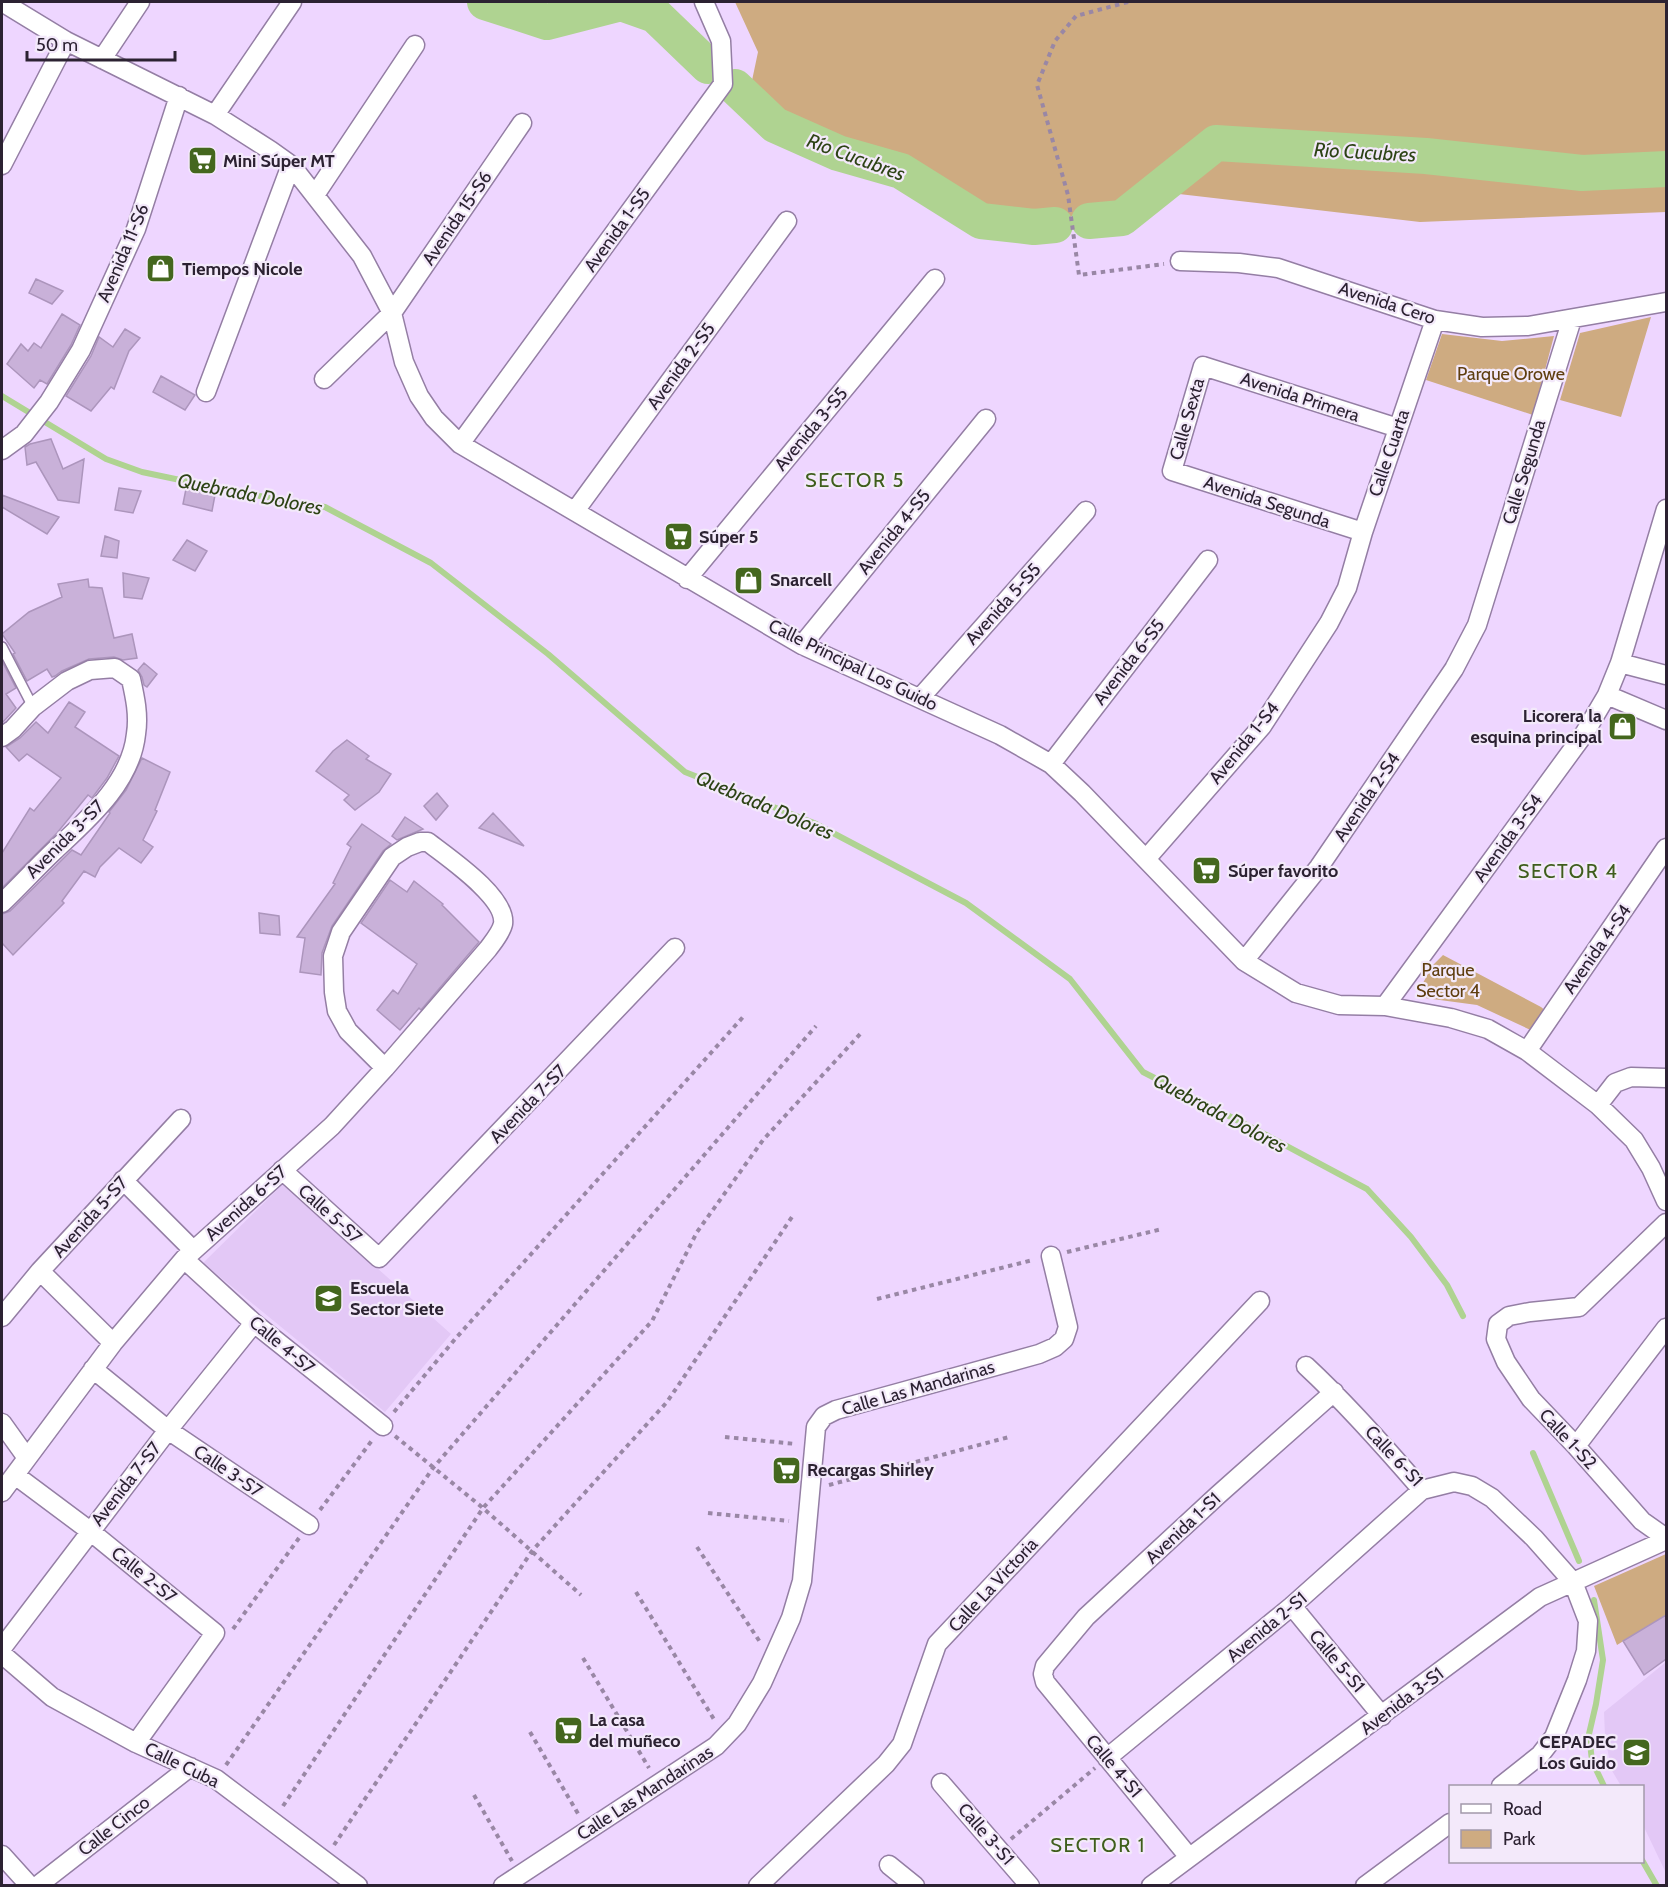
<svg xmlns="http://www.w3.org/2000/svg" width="1668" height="1887" viewBox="0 0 1668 1887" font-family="Cabin,sans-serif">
	<rect width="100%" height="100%" fill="#eed6ff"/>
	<path fill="#e3c8f6" d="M283,1184L451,1334L385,1412L203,1263Z
		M1666,1662V1873L1643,1825L1642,1786H1621L1611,1769L1605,1736L1604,1712Z"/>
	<path fill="#ceab81" d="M735,2H1666V212L1420,222L1179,194L1121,210L1033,221L991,211L910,161L847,143L789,116L750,90L758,52Z
		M1651,317L1621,417L1560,400L1580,333Z
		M1442,334L1502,341L1554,336L1533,415L1426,380Z
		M1443,955L1541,1007L1547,1012L1537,1033L1477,1005L1425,998L1419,990L1433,965Z
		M1666,1554V1615L1617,1645L1594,1586Z"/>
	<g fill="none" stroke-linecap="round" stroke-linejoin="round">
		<path stroke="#afd391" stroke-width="6" d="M2,396L106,459L142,472L242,493L325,507L431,563L548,654L685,772L814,823L966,903L1070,979L1143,1072L1268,1136L1367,1189L1411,1237L1447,1285L1463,1316
			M1533,1453L1579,1561
			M1594,1600L1603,1660L1596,1704L1589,1734L1592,1761L1604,1786
			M1642,1860L1657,1886"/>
		<path stroke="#afd391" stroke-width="36" d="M485,2L547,22L621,3L655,15L708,66
			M735,87L775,125L838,153L901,171L981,221L1034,227L1055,225
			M1089,221L1122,218L1216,143L1426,156L1582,173L1666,169"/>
	</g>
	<path fill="#c9b1d9" stroke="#ac95bc" stroke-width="1.5" d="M36,279L63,291L52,304L29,293Z
		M62,314L80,325L71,345L47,384L40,380L34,388L7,364L21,344L28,351L34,343L41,348Z
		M125,329L140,338L129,351L114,389L111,387L91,411L66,396L91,356L99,337L113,347Z
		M161,376L195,395L185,410L153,392Z
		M51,439L63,469L84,459L79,503L58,500L36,462L27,465L25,447L30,444Z
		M119,488L141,491L133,513L115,510Z
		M186,489L215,495L212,511L183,504Z
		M2,495L31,506L59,517L47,534L2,507Z
		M105,536L119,541L117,558L101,556Z
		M187,540L207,551L195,571L173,560Z
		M123,573L149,578L142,599L124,597Z
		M88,579L89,587L102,588L114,638L132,634L137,658L123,660L114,657L89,659L62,671L55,676L52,677L47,669L27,681L13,654L15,653L2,634L29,612L62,597L58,584Z
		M2,661L16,688L6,694L16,708L2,723Z
		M144,663L157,674L147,687L144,685L142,677L138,670Z
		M69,702L85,712L75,727L119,756L107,778L92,798L88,795L57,833L2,888V853L30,808L34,811L61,778L27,754L19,761L6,747L20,738L36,722L48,733Z
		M347,740L369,756L366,759L391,774L379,792L355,810L344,800L349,795L316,771L333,751Z
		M142,758L170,772L155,810L157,811L143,840L153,847L141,863L119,848L100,867L95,877L84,871L62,901L64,903L13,955L2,943V914L10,911L72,850L81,855L110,813L109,812L126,790Z
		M437,793L448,806L436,820L424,806Z
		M493,813L524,846L479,828Z
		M405,817L423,829L397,840L392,836Z
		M362,824L391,844L383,851L332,926L322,953L321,975L300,972L305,938L297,937L335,884L333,883L351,847L347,844Z
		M390,880L407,892L414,881L443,904L442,905L479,942L421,1010L419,1008L400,1030L377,1010L393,990L398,994L417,964L361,923Z
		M259,913L279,916L280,935L260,933Z
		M1666,1615V1659L1644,1675L1623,1641Z"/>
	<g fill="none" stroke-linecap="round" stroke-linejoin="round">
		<defs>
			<path id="service" d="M2,647L33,707"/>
			<path id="minor" d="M2,2L66,41L215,115L270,150L291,165L362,256L392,313L404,362L419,396L434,418L460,444L802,645L1000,735L1051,764L1082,793L1244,961L1296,993L1339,1005L1385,1006L1451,1018L1488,1029L1527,1051L1598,1105L1634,1140L1651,1168L1666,1201
				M102,59L140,2
				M215,115L292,2
				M2,165L66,41
				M315,195L415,45
				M1180,261L1239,263L1278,268L1435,320L1482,327L1528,326L1666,302
				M324,379L392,313L522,123
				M206,392L291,165
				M460,444L723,84L721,41L704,2
				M2,450L24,434L49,402L81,350L136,229L179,96
				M575,511L787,221
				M1363,532L1172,471L1203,366L1398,428
				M687,579L935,279
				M802,645L986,419
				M1620,663L1666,675
				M1607,695L1666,720
				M920,698L1086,511
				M2,737L13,729L33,707L67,681L90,670L115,668L131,679C135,697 139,715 136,734C131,783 87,820 54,851C36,868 19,887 2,903
				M1051,764L1208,560
				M1146,859L1262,726L1329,623L1347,588L1363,532L1435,320
				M1244,961L1319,867L1454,669L1477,625L1572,319
				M1385,1006L1584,734L1607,695L1620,663L1666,509
				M1527,1051L1666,848
				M1598,1105L1615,1083L1631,1077L1666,1078
				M282,1170L379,1258L675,948
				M123,1180L193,1250
				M1666,1223L1579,1307L1530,1312L1509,1316L1498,1324L1496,1339L1506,1362L1531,1399L1576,1446L1642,1521L1666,1538
				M184,1259L254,1323L383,1426
				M40,1271L113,1343
				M2,1317L40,1271L181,1119
				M1306,1366C1348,1405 1385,1447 1422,1490L1454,1482L1472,1486L1492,1498L1534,1538L1573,1582L1588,1621L1586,1651L1577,1680L1554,1737L1540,1755L1501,1786
				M93,1369L168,1430L309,1525
				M2,1423L27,1458
				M1576,1446L1666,1328
				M15,1475L90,1531L215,1633L136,1743
				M2,1492L113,1343L184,1259L332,1126L385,1068L488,949C493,942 501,933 503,924C507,897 447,857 428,842H420L407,847L392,857L341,932L333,956L334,992L337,1011L348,1031L385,1068
				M1292,1606L1382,1716
				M2,1648L168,1430L254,1323
				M2,1654L52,1697L136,1743L216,1779L358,1886
				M1107,1758L1292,1606L1422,1490
				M941,1783L1030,1886
				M2,1855L30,1886
				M1189,1857L1045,1682L1043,1674L1045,1666L1086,1617L1218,1495L1334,1392
				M889,1865L915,1886
				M37,1886L190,1767
				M503,1886L716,1746L737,1724L762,1683L791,1618L802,1581L816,1427L824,1416L836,1410L1039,1354L1055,1347L1064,1339L1068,1327L1051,1256
				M758,1886L886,1764L902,1744L937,1644L1260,1301
				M1151,1886L1540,1597L1666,1540
				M1365,1886L1450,1823"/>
		</defs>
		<use href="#service" stroke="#947ea4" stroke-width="12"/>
		<use href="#minor" stroke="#947ea4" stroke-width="21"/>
		<path stroke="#9987a5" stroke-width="4" stroke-dasharray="4.5 4.5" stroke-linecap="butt" d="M1128,2L1076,16L1055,41L1037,85L1068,195L1079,275L1164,264
			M1067,1252L1162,1229
			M877,1299L1033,1260
			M394,1412L456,1338L743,1017
			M395,1436L483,1508L581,1595
			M725,1437L796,1444
			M829,1485L1009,1437
			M320,1510L373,1439
			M708,1513L789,1521
			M697,1547L760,1642
			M636,1592L715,1721
			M233,1629L299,1538
			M583,1658L649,1768
			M530,1732L580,1817
			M226,1765L433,1468L816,1026
			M474,1795L512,1861
			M283,1806L483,1508L652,1321L697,1232L763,1140L862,1032
			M1011,1839L1095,1768
			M334,1845L532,1551L667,1402L792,1217"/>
		<use href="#service" stroke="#fff" stroke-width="9"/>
		<use href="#minor" stroke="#fff" stroke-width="18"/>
	</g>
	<defs>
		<symbol id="supermarket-square" viewBox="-11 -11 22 22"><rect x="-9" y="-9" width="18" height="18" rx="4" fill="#44671e" stroke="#f3e9fa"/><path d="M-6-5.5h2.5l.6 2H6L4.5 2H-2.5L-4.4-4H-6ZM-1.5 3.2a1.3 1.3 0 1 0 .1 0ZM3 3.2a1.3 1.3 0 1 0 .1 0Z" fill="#fff"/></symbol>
		<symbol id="shop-square" viewBox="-11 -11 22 22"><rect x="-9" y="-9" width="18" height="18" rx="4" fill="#44671e" stroke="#f3e9fa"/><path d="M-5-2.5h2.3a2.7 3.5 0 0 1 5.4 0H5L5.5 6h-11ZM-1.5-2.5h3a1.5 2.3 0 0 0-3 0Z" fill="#fff"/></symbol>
		<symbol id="school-square" viewBox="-11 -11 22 22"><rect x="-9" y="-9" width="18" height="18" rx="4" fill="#44671e" stroke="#f3e9fa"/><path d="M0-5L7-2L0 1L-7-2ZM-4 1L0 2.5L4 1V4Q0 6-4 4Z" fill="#fff"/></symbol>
	</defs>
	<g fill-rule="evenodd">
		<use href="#supermarket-square" x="186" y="144" width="33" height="33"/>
		<use href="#shop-square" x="144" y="252" width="33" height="33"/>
		<use href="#supermarket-square" x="662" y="520" width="33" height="33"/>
		<use href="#shop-square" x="732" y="564" width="33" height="33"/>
		<use href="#shop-square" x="1606" y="710" width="33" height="33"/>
		<use href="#supermarket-square" x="1190" y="854" width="33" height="33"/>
		<use href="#school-square" x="312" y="1282" width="33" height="33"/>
		<use href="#supermarket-square" x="770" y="1454" width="33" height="33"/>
		<use href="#supermarket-square" x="552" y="1714" width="33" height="33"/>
		<use href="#school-square" x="1620" y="1736" width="33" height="33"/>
	</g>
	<g text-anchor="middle" stroke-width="4.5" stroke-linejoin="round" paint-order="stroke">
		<g font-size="18" font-weight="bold" fill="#2c2232" stroke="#f3e9fa" text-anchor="start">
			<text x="223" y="167">Mini Súper MT</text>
			<text x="182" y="275">Tiempos Nicole</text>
			<text x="699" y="543">Súper 5</text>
			<text x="770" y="586">Snarcell</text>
			<text x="1602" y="722" text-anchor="end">Licorera la<tspan x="1602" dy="21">esquina principal</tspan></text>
			<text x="1228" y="877">Súper favorito</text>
			<text x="350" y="1294">Escuela<tspan x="350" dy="21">Sector Siete</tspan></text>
			<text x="807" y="1476">Recargas Shirley</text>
			<text x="589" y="1726">La casa<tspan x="589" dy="21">del muñeco</tspan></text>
			<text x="1616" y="1748" text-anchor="end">CEPADEC<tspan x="1616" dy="21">Los Guido</tspan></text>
		</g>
		<g font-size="18" fill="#2c2232" stroke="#f3e9fa">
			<text transform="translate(457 218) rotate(-56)" y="6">Avenida 15-S6</text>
			<text transform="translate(617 230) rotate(-54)" y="6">Avenida 1-S5</text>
			<text transform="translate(123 253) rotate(-67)" y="6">Avenida 11-S6</text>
			<text transform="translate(1387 303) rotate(18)" y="6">Avenida Cero</text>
			<text transform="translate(681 366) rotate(-54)" y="6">Avenida 2-S5</text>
			<text transform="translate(1300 397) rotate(18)" y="6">Avenida Primera</text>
			<text transform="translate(1187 419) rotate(-74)" y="6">Calle Sexta</text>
			<text transform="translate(811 429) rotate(-50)" y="6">Avenida 3-S5</text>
			<text transform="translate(1389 453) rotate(-71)" y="6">Calle Cuarta</text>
			<text transform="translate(1524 472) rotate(-73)" y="6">Calle Segunda</text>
			<text transform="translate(1267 502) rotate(18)" y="6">Avenida Segunda</text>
			<text transform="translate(894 532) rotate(-51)" y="6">Avenida 4-S5</text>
			<text transform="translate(1003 604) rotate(-48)" y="6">Avenida 5-S5</text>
			<text transform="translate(1129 662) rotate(-52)" y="6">Avenida 6-S5</text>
			<text transform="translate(853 665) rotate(26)" y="6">Calle Principal Los Guido</text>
			<text transform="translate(1244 743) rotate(-51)" y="6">Avenida 1-S4</text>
			<text transform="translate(1367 797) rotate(-56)" y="6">Avenida 2-S4</text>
			<text transform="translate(1508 838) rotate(-54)" y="6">Avenida 3-S4</text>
			<text transform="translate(65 839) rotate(-45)" y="6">Avenida 3-S7</text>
			<text transform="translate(1597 949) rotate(-55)" y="6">Avenida 4-S4</text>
			<text transform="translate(528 1104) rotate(-46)" y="6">Avenida 7-S7</text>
			<text transform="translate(246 1203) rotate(-42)" y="6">Avenida 6-S7</text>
			<text transform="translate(330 1214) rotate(42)" y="6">Calle 5-S7</text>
			<text transform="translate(90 1217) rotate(-48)" y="6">Avenida 5-S7</text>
			<text transform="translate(282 1345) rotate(40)" y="6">Calle 4-S7</text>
			<text transform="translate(918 1388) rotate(-16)" y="6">Calle Las Mandarinas</text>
			<text transform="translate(1568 1439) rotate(47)" y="6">Calle 1-S2</text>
			<text transform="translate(1394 1456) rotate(47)" y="6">Calle 6-S1</text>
			<text transform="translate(228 1471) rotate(34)" y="6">Calle 3-S7</text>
			<text transform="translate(126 1484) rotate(-52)" y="6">Avenida 7-S7</text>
			<text transform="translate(1183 1528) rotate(-43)" y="6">Avenida 1-S1</text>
			<text transform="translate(144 1575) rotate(39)" y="6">Calle 2-S7</text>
			<text transform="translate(993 1585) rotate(-47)" y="6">Calle La Victoria</text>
			<text transform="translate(1267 1627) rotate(-40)" y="6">Avenida 2-S1</text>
			<text transform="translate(1337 1661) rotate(50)" y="6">Calle 5-S1</text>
			<text transform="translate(1402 1701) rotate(-37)" y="6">Avenida 3-S1</text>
			<text transform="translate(182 1765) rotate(26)" y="6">Calle Cuba</text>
			<text transform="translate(1114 1766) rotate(50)" y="6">Calle 4-S1</text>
			<text transform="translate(645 1793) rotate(-33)" y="6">Calle Las Mandarinas</text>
			<text transform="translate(114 1826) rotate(-38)" y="6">Calle Cinco</text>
			<text transform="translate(986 1834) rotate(49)" y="6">Calle 3-S1</text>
		</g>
		<g font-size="18" fill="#5f3e0f" stroke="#f3e9fa">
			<text x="1511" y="380">Parque Orowe</text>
			<text x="1448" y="976">Parque<tspan x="1448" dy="21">Sector 4</tspan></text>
		</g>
		<g font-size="20" font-style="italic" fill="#2d4315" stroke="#f3e9fa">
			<text transform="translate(1365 152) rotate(3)" y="7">Río Cucubres</text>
			<text transform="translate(856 157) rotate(20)" y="7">Río Cucubres</text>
			<text transform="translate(250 494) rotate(11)" y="7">Quebrada Dolores</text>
			<text transform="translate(765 805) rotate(23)" y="7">Quebrada Dolores</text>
			<text transform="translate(1220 1113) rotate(28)" y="7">Quebrada Dolores</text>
		</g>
		<g font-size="20" letter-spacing="1.5" fill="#3f5e1c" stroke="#f3e9fa">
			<text x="855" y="487">SECTOR 5</text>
			<text x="1568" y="878">SECTOR 4</text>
			<text x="1098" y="1852">SECTOR 1</text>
		</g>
	</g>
	<rect width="1668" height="1887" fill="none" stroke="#2c2232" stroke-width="6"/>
	<rect x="1449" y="1785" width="195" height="78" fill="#f3e9fa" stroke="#a399aa" stroke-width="1.5"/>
	<rect x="1461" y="1804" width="30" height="9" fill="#ffffff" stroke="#a399aa" stroke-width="1.5"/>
	<text x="1503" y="1815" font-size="18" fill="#2c2232">Road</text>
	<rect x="1461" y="1830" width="30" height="18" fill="#ceab81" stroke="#a399aa" stroke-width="1.5"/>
	<text x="1503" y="1845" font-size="18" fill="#2c2232">Park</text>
	<path d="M27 51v9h148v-9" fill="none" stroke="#2c2232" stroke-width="3"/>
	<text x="36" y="51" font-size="18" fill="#2c2232" stroke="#f3e9fa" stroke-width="4.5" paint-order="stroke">50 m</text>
</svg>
